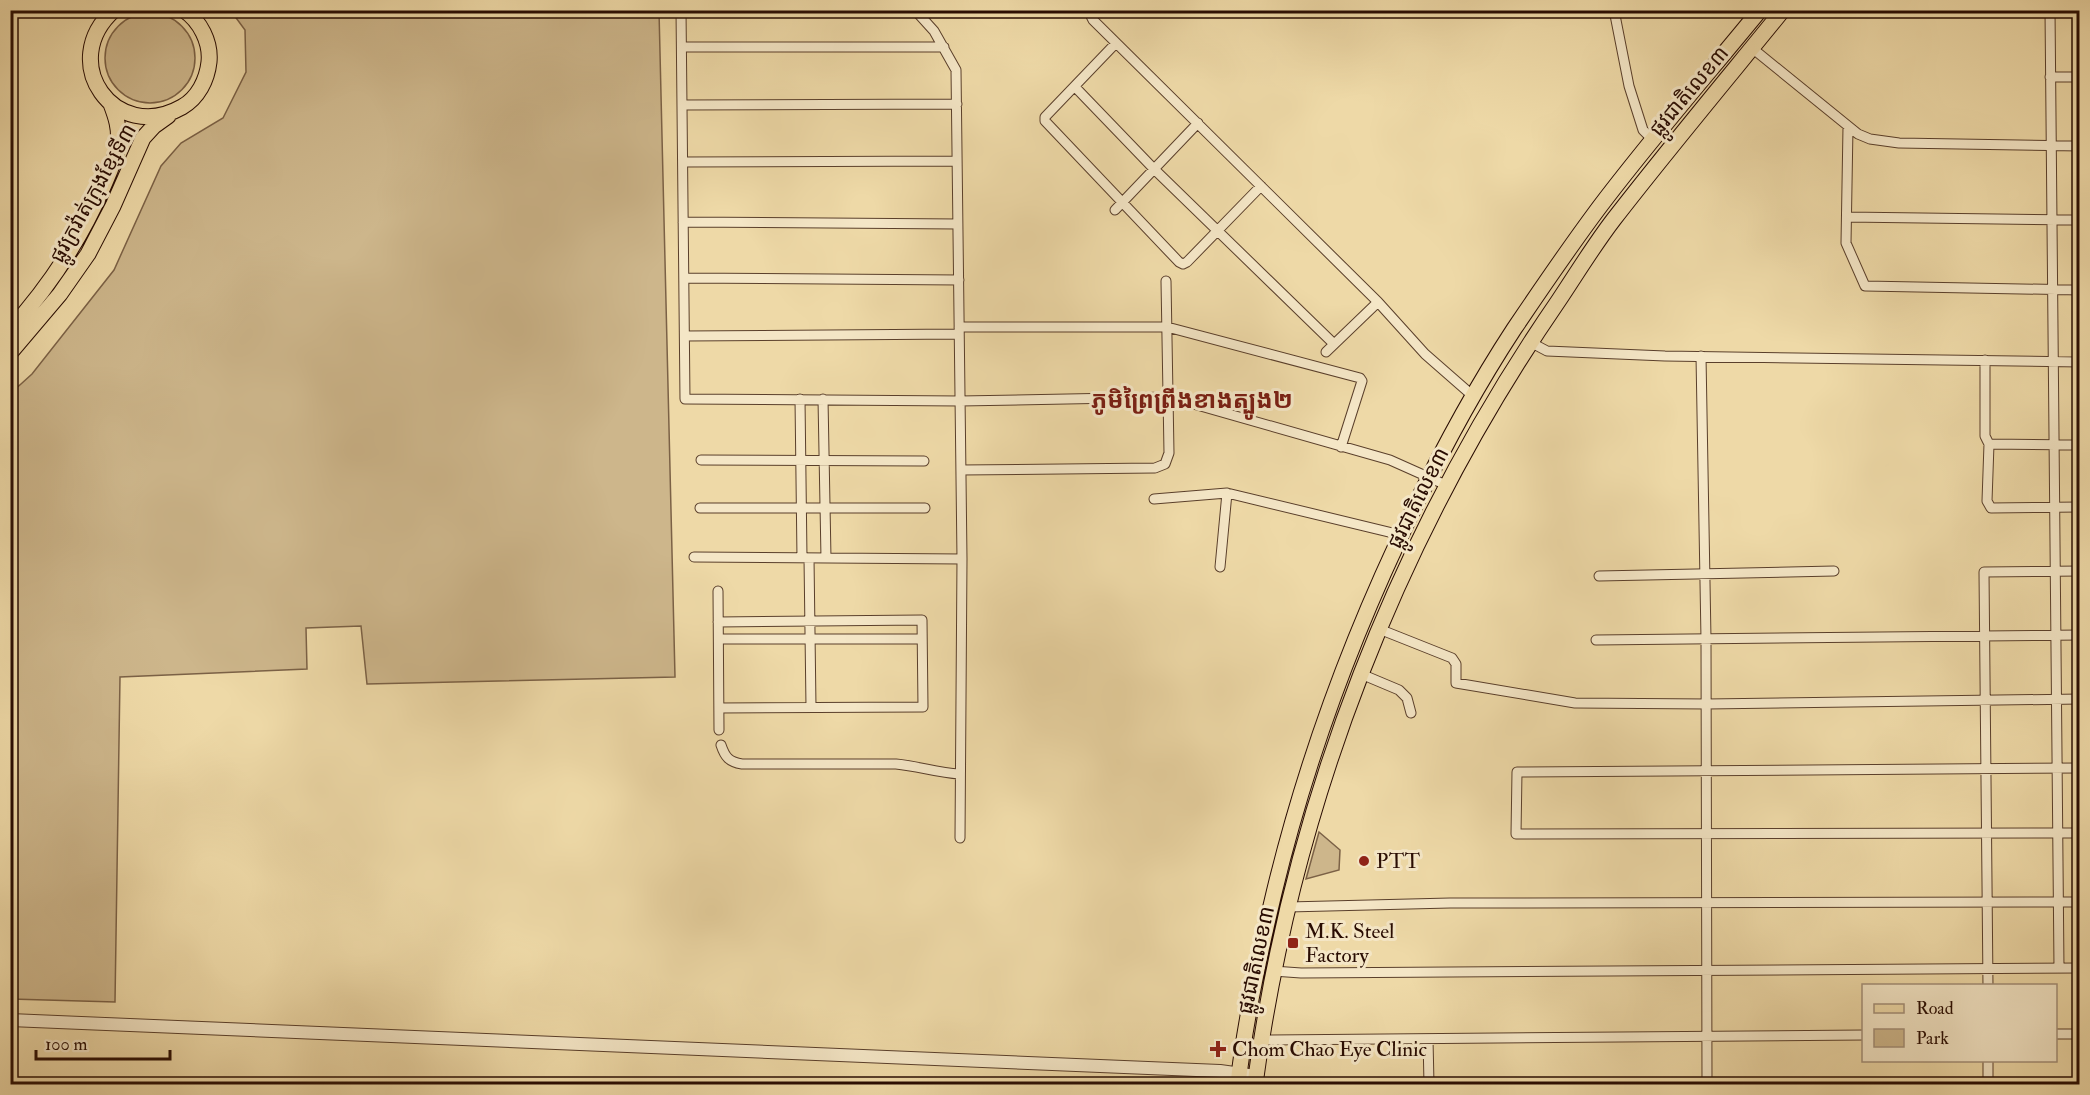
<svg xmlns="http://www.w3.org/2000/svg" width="2090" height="1095" viewBox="0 0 2090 1095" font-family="'IM FELL Double Pica','Noto Sans Khmer',serif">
	<rect width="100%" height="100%" fill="#eed9a7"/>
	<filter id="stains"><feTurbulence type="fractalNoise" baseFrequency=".00333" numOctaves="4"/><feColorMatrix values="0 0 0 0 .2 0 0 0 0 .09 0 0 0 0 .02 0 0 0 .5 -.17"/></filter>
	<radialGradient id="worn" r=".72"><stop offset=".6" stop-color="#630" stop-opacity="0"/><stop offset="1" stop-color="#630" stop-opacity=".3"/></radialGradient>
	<path fill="#cdb68b" stroke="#7b6146" stroke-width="1.5" d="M231,11H659L675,677L367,684L361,626L306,628L307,669L120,677L115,1002L11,999V393L32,374L114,270L161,166L181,143L223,118L246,72L245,30Z
		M105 58a45 45 0 1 1 90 0a45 45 0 1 1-90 0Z
		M1319,832L1340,850L1339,870L1306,879Z"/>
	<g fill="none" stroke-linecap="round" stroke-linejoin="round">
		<defs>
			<path id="minor" d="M681,10L685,399L960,401L1169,397L1390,460L1446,485
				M915,10L934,31L956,70L962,559L960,838
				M1095,10L1091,16L1093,20L1378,302L1425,354L1473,396
				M1614,10L1629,86L1643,130L1653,140
				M2050,10L2059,968
				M1116,43L1045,117V121L1179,262L1183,264L1187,262L1261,186
				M682,47H944
				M1752,48L1858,134L1870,139L1899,143L2080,146
				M2050,77H2080
				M1076,88L1153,168L1334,344
				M682,105L957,104
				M1848,127L1846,243L1865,286L2080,290
				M683,162L957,161
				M1115,210L1198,123
				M1847,217L2080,220
				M683,222L958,224
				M684,278L959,280
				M959,327H1167L1360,378L1362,381L1341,447
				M685,336L959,334
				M1530,342L1547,351L1665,356L2080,362
				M1326,352L1378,302
				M1701,356L1706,639L1707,1084
				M1985,360V436L1989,444L2080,445
				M800,399L802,558
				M823,399L826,558
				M1989,444L1987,501L1991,508L2080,507
				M701,460L924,461
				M961,470L1155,468L1165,464L1169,453L1166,281
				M1154,499L1227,493L1401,535
				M700,508H925
				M694,557L962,559
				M809,558L811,707
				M1220,567L1227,493
				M1599,576L1834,571
				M718,591L719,730
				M718,622L922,620L923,707L719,708
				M1379,629L1452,658L1456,664V683L1575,703L1707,704L2080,699
				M719,639H922
				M1596,640L2080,635
				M1361,674L1399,690L1407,698L1411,713
				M721,745C725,757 729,762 742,764H896C918,766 938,773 959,774
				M2080,768L1517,772L1516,834L2080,833
				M1288,907L1450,903L2080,902
				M1273,971L1301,973L2080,968
				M1988,986L1984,572L2080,571
				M2056,1034H2080
				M1428,1039L1429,1084
				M1261,1040L1864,1035
				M1988,1060V1084"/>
			<path id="tertiary" d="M10,1020L1220,1071L1256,1076"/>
			<path id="primary" d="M114,10C56,62 115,145 182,107C198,98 207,80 209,62C211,42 200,21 184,10
				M10,330C48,288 80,240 103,187C109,173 116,159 118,144C120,129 116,117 111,104
				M10,353L60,294L88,254L113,206L143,138L154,126L168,116"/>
			<path id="trunk" d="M1238,1084C1245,1020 1259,956 1274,893C1306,760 1353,633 1413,510C1443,448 1476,387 1514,329C1541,289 1569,248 1598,209C1649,141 1706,76 1760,10
				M1255,1084C1293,803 1398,534 1559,300C1577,273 1594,245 1614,219C1669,148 1726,80 1783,10"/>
		</defs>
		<use href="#minor" stroke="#5a3f2b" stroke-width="11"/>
		<use href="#tertiary" stroke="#5a3f2b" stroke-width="14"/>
		<use href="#primary" stroke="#290c02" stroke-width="17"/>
		<use href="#trunk" stroke="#290c02" stroke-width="17"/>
		<use href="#minor" stroke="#f4e6c6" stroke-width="9"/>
		<use href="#tertiary" stroke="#f4e6c6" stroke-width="12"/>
		<use href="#primary" stroke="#eed9a7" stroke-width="15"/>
		<use href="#trunk" stroke="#eed9a7" stroke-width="15"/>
	</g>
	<g fill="#8f2418" stroke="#f4e6c6" stroke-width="2">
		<circle cx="1364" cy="861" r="6"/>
		<rect x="1287" y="937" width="12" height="12" rx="3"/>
		<path d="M1215 1040h6v6h6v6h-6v6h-6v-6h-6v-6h6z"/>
	</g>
	<g text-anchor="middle" stroke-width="6" stroke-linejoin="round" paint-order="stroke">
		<g font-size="21" fill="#290c02" stroke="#f4e6c6">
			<text transform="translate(1689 91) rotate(-50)" y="7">ផ្លូវជាតិលេខ៣</text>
			<text transform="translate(93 193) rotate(-61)" y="7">ផ្លូវក្រវ៉ាត់ក្រុងខ្សែទី៣</text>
			<text transform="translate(1418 498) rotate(-63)" y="7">ផ្លូវជាតិលេខ៣</text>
			<text transform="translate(1256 960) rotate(-78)" y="7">ផ្លូវជាតិលេខ៣</text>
		</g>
		<g font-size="21" fill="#290c02" stroke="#f4e6c6" text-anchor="start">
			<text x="1376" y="868">PTT</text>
			<text x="1305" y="938">M.K. Steel<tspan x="1305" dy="24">Factory</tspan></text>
			<text x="1232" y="1056">Chom Chao Eye Clinic</text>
		</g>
		<g font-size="24" font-weight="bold" fill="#7a1f14" stroke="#f4e6c6">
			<text x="1192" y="408">ភូមិព្រៃព្រីងខាងត្បូង២</text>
		</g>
	</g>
	<rect width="2090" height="1095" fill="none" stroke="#eed9a7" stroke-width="36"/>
	<rect x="12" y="12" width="2066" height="1071" fill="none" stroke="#290c02" stroke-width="3"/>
	<rect x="18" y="18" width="2054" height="1059" fill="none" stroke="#290c02" stroke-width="1.5"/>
	<rect x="1862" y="984" width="195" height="78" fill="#f4e6c6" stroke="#a38f78" stroke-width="1.5"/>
	<rect x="1874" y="1004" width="30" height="9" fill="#eed9a7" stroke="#a38f78" stroke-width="1.5"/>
	<text x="1916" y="1014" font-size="18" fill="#290c02">Road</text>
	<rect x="1874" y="1029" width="30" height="18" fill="#cdb68b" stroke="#a38f78" stroke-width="1.5"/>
	<text x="1916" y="1044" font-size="18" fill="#290c02">Park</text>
	<path d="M36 1050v9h134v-9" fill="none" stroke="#290c02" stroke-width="3"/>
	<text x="45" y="1050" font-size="18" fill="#290c02" stroke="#f4e6c6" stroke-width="4.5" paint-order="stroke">100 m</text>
	<rect width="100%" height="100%" filter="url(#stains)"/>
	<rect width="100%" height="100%" fill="url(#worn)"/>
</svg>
